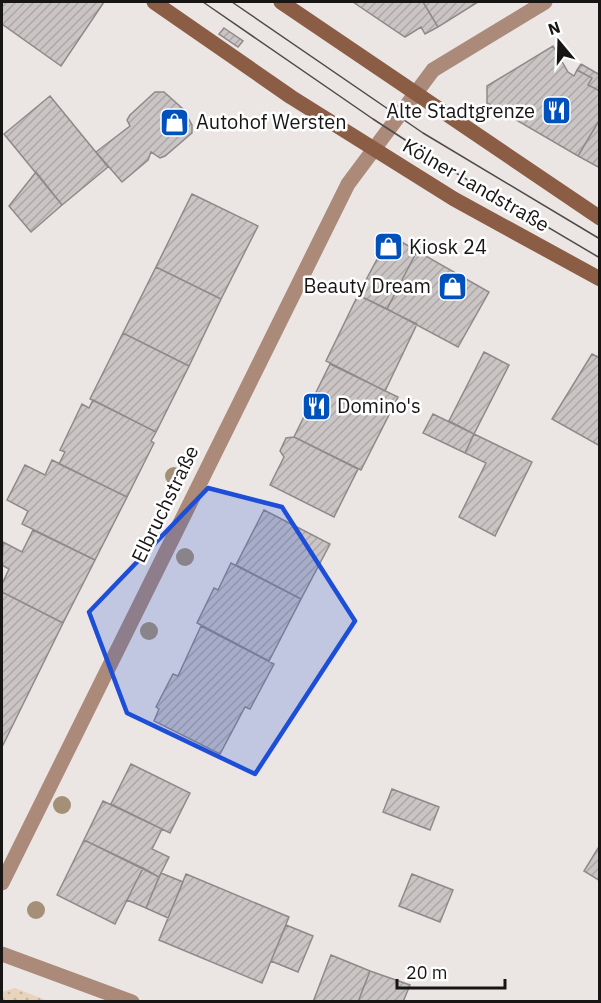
<svg xmlns="http://www.w3.org/2000/svg" width="601" height="1003" viewBox="0 0 601 1003" font-family="'IBM Plex Sans',sans-serif">
	<defs>
		<pattern id="grass-dots" width="8" height="8" patternUnits="userSpaceOnUse" patternTransform="scale(1.5)"><rect width="8" height="8" fill="#e8d3bb"/><path d="M2 2h.1M6 6h.1" fill="none" stroke="#c6b4a0" stroke-width="1.8" stroke-linecap="round"/></pattern>
		<pattern id="building-hatch" width="6" height="6" patternUnits="userSpaceOnUse" patternTransform="scale(1.5)"><rect width="6" height="6" fill="#cac4c5"/><path d="M-1 1l2-2M0 6l6-6M5 7l2-2" fill="none" stroke="#ada8a8"/></pattern>
	</defs>
	<rect width="100%" height="100%" fill="#ebe5e4"/>
	<path fill="url(#grass-dots)" d="M15,988L48,1001H2V992Z"/>
	<path fill="url(#building-hatch)" stroke="#8f898b" stroke-width="1.5" d="M2,2H104L61,66L2,24Z
		M353,2H423L438,27L425,34L421,27L405,37Z
		M423,2H478L438,27Z
		M224,28L243,41L238,47L219,34Z
		M553,46L568,72L574,76L577,70L592,78L588,85L600,91V119L578,156L487,103V86Z
		M581,64L600,75V91L588,85L592,78L577,70Z
		M155,92H164L183,109L192,125V133L165,156L160,158L151,152L148,160L122,182L96,152L130,126L127,120L130,115Z
		M50,96L108,167L62,205L4,134Z
		M600,119V168L578,156Z
		M36,172L62,205L31,232L9,206Z
		M192,194L258,226L221,299L156,267Z
		M390,235L417,251L387,309L358,295Z
		M417,251L489,292L458,347L387,309Z
		M156,267L221,299L189,366L123,333Z
		M358,295L417,324L385,391L326,361Z
		M123,333L189,366L156,432L90,399Z
		M484,352L509,365L474,434L449,421Z
		M592,354L600,358V446L552,419Z
		M330,364L398,397L361,470L294,437Z
		M93,400L156,432L151,441L154,443L127,497L59,464L65,452L60,450L82,404L89,408Z
		M433,414L474,434L465,453L423,433Z
		M474,434L532,462L495,536L459,517L486,463L465,453Z
		M294,437L358,469L334,517L270,485L284,457L280,451L286,438Z
		M52,460L127,497L95,560L22,524L28,511L7,500L25,465L45,475Z
		M264,510L330,544L301,599L236,565Z
		M33,530L95,560L63,623L2,592V584L9,569L2,565L3,542L22,552Z
		M231,563L301,599L269,661L197,623L214,588L218,590Z
		M2,592L63,623L2,747Z
		M201,626L274,664L250,709L245,707L220,754L154,721L159,709L156,707L173,674L178,676Z
		M131,764L190,793L170,833L111,804Z
		M392,789L439,807L430,830L383,812Z
		M103,801L162,829L152,849L169,857L159,877L84,840Z
		M84,840L143,868L115,924L57,895Z
		M600,845V881L584,871Z
		M143,868L159,877L146,908L127,900Z
		M161,873L183,882L168,918L146,908Z
		M186,874L289,917L262,983L159,940Z
		M412,874L453,890L440,922L399,906Z
		M286,925L313,936L298,972L271,961Z
		M331,955L370,971L358,1002H313Z
		M370,971L410,985L403,1002H358Z"/>
	<g fill="none" stroke-linecap="round" stroke-linejoin="round">
		<path stroke="#ab8a7a" stroke-width="15" d="M2,883L348,184L433,70L545,2
			M2,954L132,1002"/>
		<path stroke="#8b5d45" stroke-width="15" d="M154,2L291,97L454,199L600,279
			M281,2L600,218"/>
		<path stroke="#4e4b4a" stroke-width="1.5" d="M203,2L373,119L456,173L600,258
			M232,2L423,133L600,239"/>
	</g>
	<g fill="#a49077">
		<circle cx="174" cy="476" r="9"/>
		<circle cx="185" cy="557" r="9"/>
		<circle cx="149" cy="631" r="9"/>
		<circle cx="62" cy="805" r="9"/>
		<circle cx="36" cy="910" r="9"/>
	</g>
	<path fill="#1d4ed8" fill-opacity="0.2" stroke="#1d4ed8" stroke-width="4.5" stroke-linejoin="round" d="M208,488L282,507L355,621L255,774L127,713L89,612Z"/>
	<defs>
		<symbol id="restaurant-square" viewBox="-11 -11 22 22"><rect x="-9" y="-9" width="18" height="18" rx="4" fill="#0051bb" stroke="#fff"/><path d="M-5-6h1v4h1v-4h1v4h1v-4h1v5L-1.5 .5V6h-2V.5L-5-1ZM5-6V6H3V1.5H1.5Q1.5-4 5-6Z" fill="#fff"/></symbol>
		<symbol id="shop-square" viewBox="-11 -11 22 22"><rect x="-9" y="-9" width="18" height="18" rx="4" fill="#0051bb" stroke="#fff"/><path d="M-5-2.5h2.3a2.7 3.5 0 0 1 5.4 0H5L5.5 6h-11ZM-1.5-2.5h3a1.5 2.3 0 0 0-3 0Z" fill="#fff"/></symbol>
	</defs>
	<g fill-rule="evenodd">
		<use href="#restaurant-square" x="540" y="94" width="33" height="33"/>
		<use href="#shop-square" x="158" y="106" width="33" height="33"/>
		<use href="#shop-square" x="372" y="230" width="33" height="33"/>
		<use href="#shop-square" x="436" y="270" width="33" height="33"/>
		<use href="#restaurant-square" x="300" y="390" width="33" height="33"/>
	</g>
	<g text-anchor="middle" stroke-width="5" stroke-linejoin="round" paint-order="stroke">
		<g font-size="20" fill="#181615" stroke="#fff" text-anchor="start">
			<text x="535" y="118" text-anchor="end">Alte Stadtgrenze</text>
			<text x="196" y="129">Autohof Wersten</text>
			<text x="409" y="254">Kiosk 24</text>
			<text x="431" y="293" text-anchor="end">Beauty Dream</text>
			<text x="337" y="413">Domino's</text>
		</g>
		<g font-size="20" fill="#181615" stroke="#fff">
			<text transform="translate(476 185) rotate(30)" y="7">Kölner Landstraße</text>
			<text transform="translate(165 504) rotate(-64)" y="7">Elbruchstraße</text>
		</g>
	</g>
	<rect width="601" height="1003" fill="none" stroke="#181615" stroke-width="6"/>
	<g transform="translate(559 42) rotate(341)" stroke="#ffffff" stroke-width="4.5" paint-order="stroke">
	<path d="M0-4.5L10 22L0 15L-10 22Z" fill="#181615"/>
	<text y="-9" font-size="16" font-weight="bold" text-anchor="middle" fill="#181615">N</text>
	</g>
	<path d="M397 979v9h108v-9" fill="none" stroke="#181615" stroke-width="3"/>
	<text x="406" y="979" font-size="18" fill="#181615" stroke="#ffffff" stroke-width="4.5" paint-order="stroke">20 m</text>
</svg>
